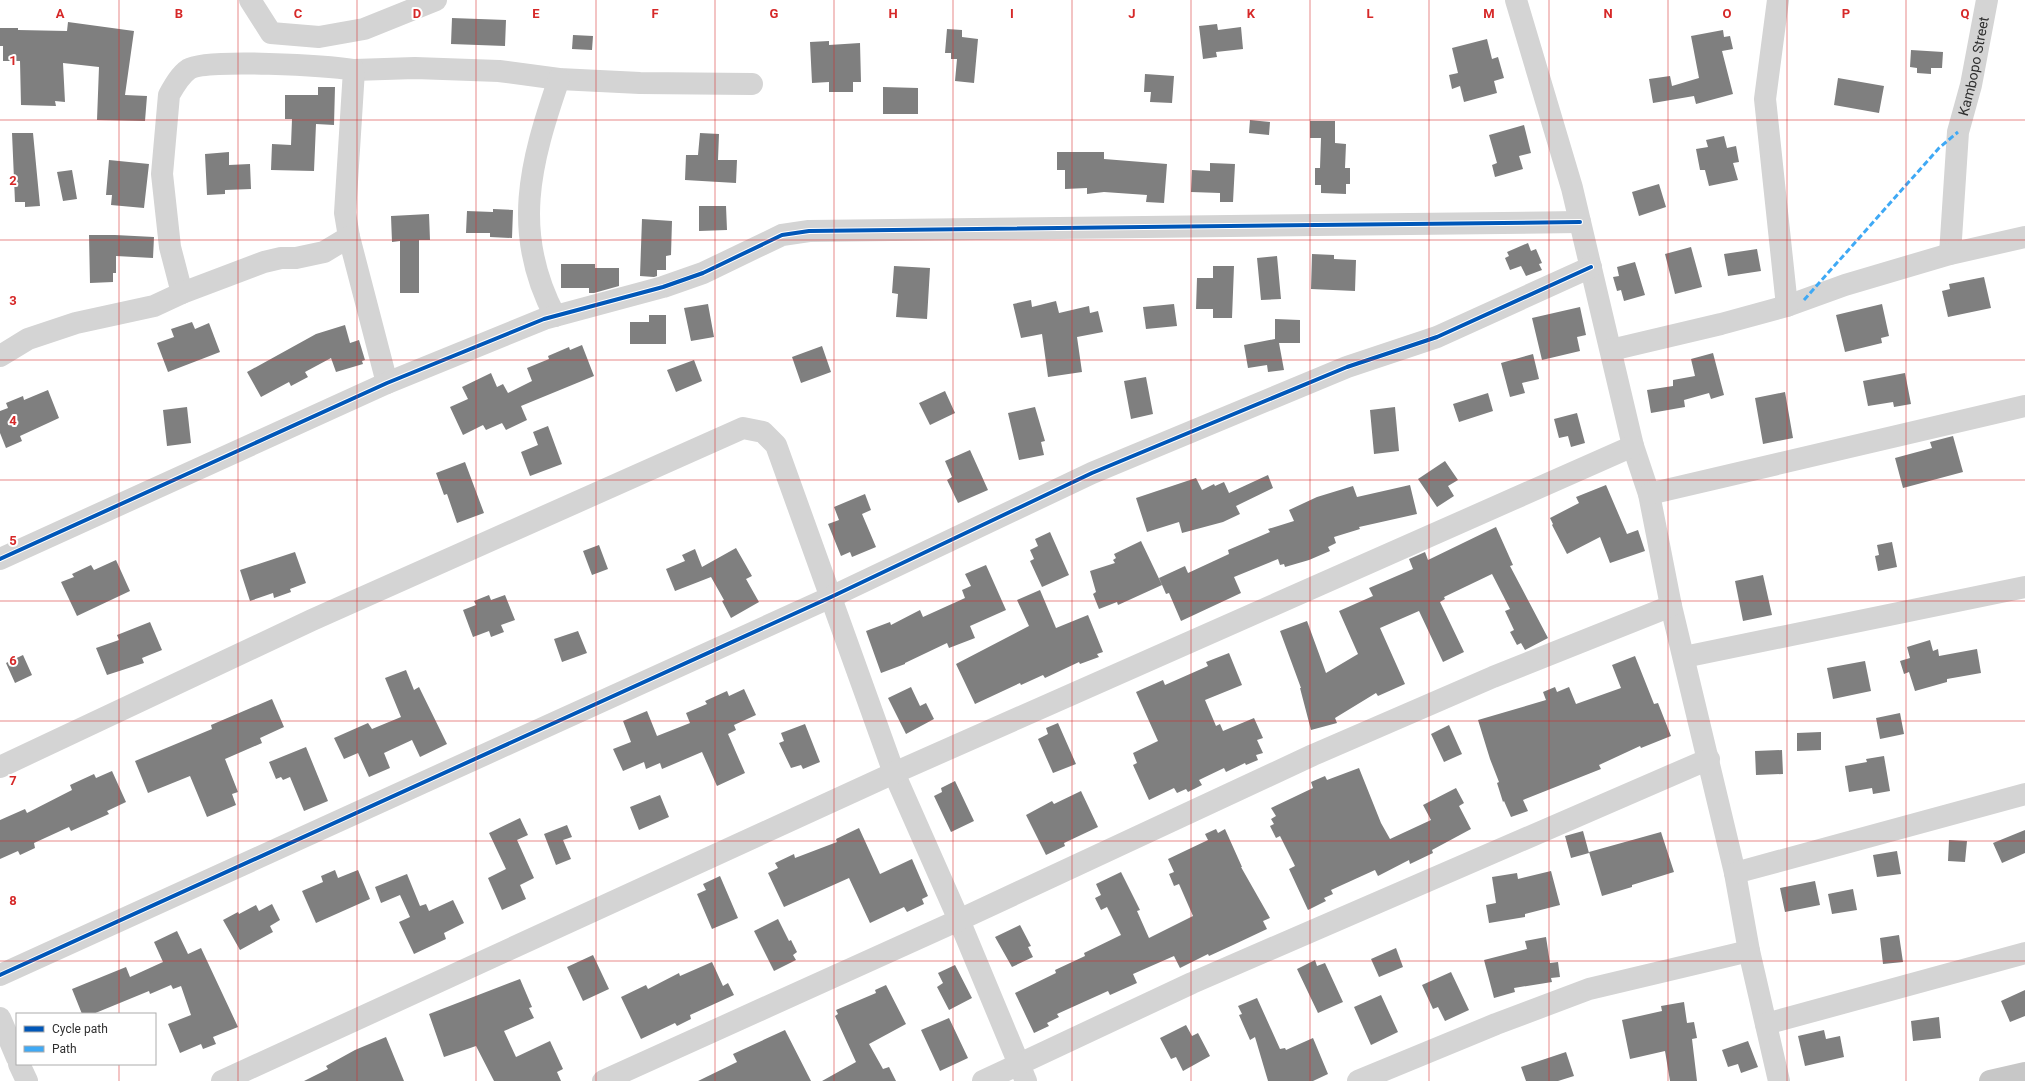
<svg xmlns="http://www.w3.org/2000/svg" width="2025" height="1081" viewBox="0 0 2025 1081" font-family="Roboto,sans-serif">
	<rect width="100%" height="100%" fill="#fff"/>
	<path fill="#7f7f7f" d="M452,18L506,20L505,46L451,44Z
		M68,22L134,31L125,95L147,96L145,121L97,120L99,67L63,63L65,102L55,101L56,106L21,105L20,61H3V46H0V28H18V30L67,31Z
		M1217,24L1218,30L1241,27L1243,49L1216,52L1217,57L1203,59L1199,26Z
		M947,29L962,30V37L978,39L974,83L955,81L957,59H951V53H945Z
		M1723,30L1724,37L1730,36L1733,49L1722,51L1733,94L1696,104L1694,96L1653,103L1649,79L1670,76L1672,86L1699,78L1691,36Z
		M573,35L593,36L592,50L572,49Z
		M1487,39L1492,59L1498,57L1504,78L1494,81L1497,93L1464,102L1460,86L1452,89L1449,75L1458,73L1452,48Z
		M829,41V45L860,43L861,82H853V92H829V82L812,83L810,42Z
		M1911,50L1943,52L1942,68H1931V74L1917,73V68L1910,67Z
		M1145,74L1174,76L1172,103L1150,102L1151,92H1144Z
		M1838,78L1884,86L1879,113L1834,105Z
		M318,87H335L334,125L316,124L314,171L271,170L272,144L291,145L292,119H285V95H318Z
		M883,87L918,88V114H883Z
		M1250,120L1270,122L1269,135L1249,133Z
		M1310,121H1335V143L1346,144L1345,168H1350V184H1346V194L1321,193V185H1315V168H1320L1321,138H1310Z
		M1524,125L1531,153L1519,156L1523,169L1495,177L1492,165L1497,163L1489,135Z
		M12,133H33L40,206L25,207V202H15Z
		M700,133L719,134L718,160H737L736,183L685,180L686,155H698Z
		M1724,136L1727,148L1736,146L1739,162L1733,163L1738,180L1709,186L1705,170H1700L1696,149L1708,147L1706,140Z
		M229,152V165L250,164L251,189L225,190V194L207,195L205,154Z
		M1057,152H1104V159L1167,164L1164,203L1146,202L1147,195L1104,192L1087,194V188L1065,189V170H1057Z
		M109,160L149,164L144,208L111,205L112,195H106Z
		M1210,163L1235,164L1233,202H1220V193L1191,192L1192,170L1210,171Z
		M72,170L77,199L63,201L57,172Z
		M1659,184L1666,207L1639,216L1632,192Z
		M699,206H726L727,230L699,231Z
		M493,209L513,210L512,238L490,237V233H466L467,211L493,212Z
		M429,214L430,240H419V293H400V241L392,242L391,216Z
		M642,219L672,221L671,255L666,256V270H657V276L654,277L640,276Z
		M89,235H115L154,237L153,258L116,256V273H113V282L90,283Z
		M1528,243L1531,251L1536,249L1542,263L1539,264L1542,270L1526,276L1521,266L1510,270L1505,258L1509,256L1507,252Z
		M1691,247L1702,287L1675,294L1665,254Z
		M1757,249L1761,271L1728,276L1724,254Z
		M1312,254L1334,255V259L1356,260L1355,291L1311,289Z
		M1277,256L1281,299L1261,300L1257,258Z
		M1635,262L1645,295L1624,301L1621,290L1617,291L1613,277L1619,276L1617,267Z
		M561,264H595V268H619V286L594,293H589V288H561Z
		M894,266L930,268L927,319L896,317L898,294L892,293Z
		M1213,266H1234L1232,318H1213V309H1196L1197,278H1213Z
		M1984,277L1991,308L1948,317L1942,291L1950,289L1949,284Z
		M1031,300L1032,307L1056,301L1059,313L1089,306L1090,313L1098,311L1103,332L1077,337L1082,372L1048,377L1042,334L1021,338L1013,304Z
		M708,304L714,337L691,341L684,308Z
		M1174,304L1177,326L1146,329L1143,307Z
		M1882,304L1889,336L1881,338L1882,343L1845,352L1836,315Z
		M1580,307L1586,335L1577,337L1580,351L1542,360L1532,318Z
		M649,315H666V344H630V322H649Z
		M1275,319L1300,320V343H1279L1284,370L1268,372L1267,365L1248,368L1244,345L1275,339Z
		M192,322L195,329L209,323L220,352L168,372L157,343L174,337L171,329Z
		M345,325L350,343L359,340L365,360L362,361L363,364L336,372L331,358L305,372L308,377L291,386L289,382L261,397L247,372L316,334Z
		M582,345L594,376L521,406L527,420L506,430L502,423L486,430L483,425L463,435L450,407L468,399L462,387L491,373L497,387L503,384L508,393L532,381L527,368L549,359L548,356L569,347L570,350Z
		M822,346L831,372L801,383L792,357Z
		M1713,353L1724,395L1711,399L1709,393L1684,400L1685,407L1651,413L1647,390L1673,386V380L1695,376L1691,359Z
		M1533,354L1539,379L1522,383L1525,393L1510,397L1501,363Z
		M694,360L702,381L676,392L667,370Z
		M1905,373L1911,404L1894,407L1893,402L1868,406L1863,381Z
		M1146,377L1153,414L1131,419L1124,381Z
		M48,390L59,418L20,436L22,441L6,448L0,433V411L8,408L6,403L23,396L24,400Z
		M945,391L955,413L930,425L919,403Z
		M1785,392L1793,438L1763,444L1755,398Z
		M1488,393L1493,411L1459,422L1453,404Z
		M187,407L191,443L167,446L163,410Z
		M1035,407L1045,441L1041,442L1044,455L1019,460L1008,413Z
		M1395,407L1399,451L1374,454L1370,410Z
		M1577,413L1585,443L1571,447L1568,436L1559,438L1554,419Z
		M548,426L562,464L530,476L521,452L538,445L533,432Z
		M1953,436L1963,472L1903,488L1895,458L1932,448L1930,442Z
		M970,450L988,490L958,503L947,480L952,477L945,461Z
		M1445,461L1458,480L1448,486L1454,496L1437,507L1418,479Z
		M465,462L484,513L457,523L447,494L444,495L436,473Z
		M1268,475L1273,488L1236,506L1240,514L1223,522L1182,533L1179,522L1147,532L1136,498L1196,478L1202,490L1214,484L1215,486L1224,482L1229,493Z
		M1410,485L1417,514L1359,527L1360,529L1334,537L1336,543L1328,547L1330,551L1309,560L1285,567L1284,564L1280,565L1278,559L1234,577L1241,593L1181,621L1169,593L1166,594L1159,578L1185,566L1188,573L1229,554L1228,550L1270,532L1268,529L1294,521L1289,510L1317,497L1353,486L1357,497Z
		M1606,485L1627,534L1638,530L1645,551L1610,563L1600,537L1567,554L1552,525L1553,524L1550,518L1579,503L1576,497Z
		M865,494L871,510L862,514L876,547L852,557L850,552L841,556L828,524L839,520L834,507Z
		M1496,527L1513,565L1510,566L1548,638L1525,650L1521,643L1517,645L1510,632L1514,630L1505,611L1510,609L1492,574L1444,597L1445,599L1440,602L1464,652L1443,662L1419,611L1380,628L1405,684L1378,696L1376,693L1335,718L1337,723L1311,730L1300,688H1301L1280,631L1307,621L1326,673L1358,654L1339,611L1373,596L1369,588L1413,569L1409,559L1425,552L1428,560Z
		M1050,532L1069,575L1042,587L1030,561L1034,559L1030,550L1038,546L1035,539Z
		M1141,541L1162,585L1118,605L1117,602L1099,609L1093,594L1096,592L1090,571L1115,563L1113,560L1116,558L1114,554Z
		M1892,542L1897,567L1878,571L1875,556L1879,555L1877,545Z
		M599,545L608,569L592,575L583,551Z
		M736,548L752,576L746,579L759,602L731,618L722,601L724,600L711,577L675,591L666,569L685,561L682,555L695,549L702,567Z
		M295,552L306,583L290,589L291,592L274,598L273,593L250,601L240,570Z
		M116,560L130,591L77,616L61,582L74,577L72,574L91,565L94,570Z
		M986,565L1006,610L970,626L975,638L949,648L947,643L905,663V664L881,673L866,631L890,622L891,625L920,610L923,617L965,598L962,590L971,586L965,574Z
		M1763,575L1772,615L1743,621L1735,581Z
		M1040,590L1056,628L1088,615L1103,652L1097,654L1099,657L1080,664L1079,662L1045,678L1043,675L1021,685L1020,683L975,704L956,664L1029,626L1017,600Z
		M489,595L491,600L505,595L515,620L501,625L504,632L491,637L489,631L473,637L463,610L476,605L474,601Z
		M150,622L162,650L142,658L144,663L107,675L96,648L119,640L117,635Z
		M578,631L587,653L562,662L554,639Z
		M1930,640L1933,651L1938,649L1939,656L1977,649L1981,673L1947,679V682L1915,691L1909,672L1904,674L1900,661L1910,658L1907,647Z
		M1229,653L1242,685L1205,700L1216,726L1220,724L1223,731L1254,718L1263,738L1257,740L1263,753L1256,755L1258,760L1246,765L1245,763L1226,772L1224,768L1199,780L1202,785L1188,792L1186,789L1177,793L1174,788L1149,800L1133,765L1137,763L1133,753L1158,741L1136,692L1163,680L1165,685L1208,666L1206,662Z
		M23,655L32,675L15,683L6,663Z
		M1635,656L1654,704L1658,703L1671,736L1641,748L1640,746L1599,765L1601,769L1523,800L1528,811L1511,817L1504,801L1503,802L1497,783L1499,782L1490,759L1478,720L1546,700L1543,692L1555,687L1557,692L1569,687L1576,704L1621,688L1612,665Z
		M1865,661L1871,691L1833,699L1827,668Z
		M406,670L414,690L419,687L447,744L420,757L412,740L384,753L390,768L369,777L358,753L344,759L334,738L368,723L372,729L401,717L385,678Z
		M911,687L920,706L926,703L934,719L906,734L888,698Z
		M744,689L756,715L734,725L736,730L728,734L745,773L717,786L702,752L662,769L660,763L646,769L644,762L623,771L613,749L631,742L623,721L647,711L657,736L690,723L686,713L707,704L705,701L727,691L729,696Z
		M272,699L284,727L260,738L262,743L225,759L238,792L232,794L236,805L207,817L190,776L148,793L135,761L212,729L211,725Z
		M1900,713L1904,734L1880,739L1876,718Z
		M1058,723L1076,764L1053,773L1038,739L1048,734L1046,728Z
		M805,724L820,762L803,769L801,765L791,768L779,743L784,741L781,733Z
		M1449,725L1462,754L1444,762L1431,734Z
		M1821,732V750L1797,751V733Z
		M306,747L328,801L304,811L290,777L283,780L281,777L276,779L269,762Z
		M1782,750L1783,774L1756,775L1755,751Z
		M1884,756L1890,791L1873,794L1872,788L1849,792L1845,766L1867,762L1866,759Z
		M1359,768L1381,823L1390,839L1431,820L1423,805L1456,788L1464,803L1459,806L1471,829L1432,850L1433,853L1410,864L1409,860L1378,876L1375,870L1331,890L1333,894L1324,898L1326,901L1308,910L1289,869L1295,866L1280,836L1276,838L1270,826L1274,824L1271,819L1276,816L1271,808L1313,788L1311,782L1325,776L1327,780Z
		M112,771L126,802L107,811L109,814L71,831L69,827L34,843L35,848L20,855L18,851L0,859V820L25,809L27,813L72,790L70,785L94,774L96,778Z
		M955,781L974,821L951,832L934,796L942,792L941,788Z
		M1081,791L1098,827L1064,843L1065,846L1046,855L1026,815L1052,801L1054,804Z
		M660,795L669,817L639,830L630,807Z
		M520,818L528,835L517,840L534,878L520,885L526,899L502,910L488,878L506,869L489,833Z
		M567,825L572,837L563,840L571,859L556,865L544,834Z
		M859,828L880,874L912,859L928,896L922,899L924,904L907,912L904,907L870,923L849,878L784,907L768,873L778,868L775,863L794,854L795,858L837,842L836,839Z
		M1216,829L1218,833L1225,829L1242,867H1241L1270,918L1263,921L1267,929L1233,945L1209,956L1208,954L1180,968L1174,956L1133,974L1137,983L1110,995L1108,991L1057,1014L1059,1017L1047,1023L1049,1026L1034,1033L1015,993L1056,973L1055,970L1085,956L1084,953L1121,935L1107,907L1101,910L1095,898L1101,895L1096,884L1121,872L1140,910L1137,911L1149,938L1193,916L1179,884L1174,886L1169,874L1174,872L1168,859L1208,840L1205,834Z
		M2025,830V853L2002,863L1993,843Z
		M1583,831L1589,853L1571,858L1565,836Z
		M1661,832L1674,872L1632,885V887L1602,896L1589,852Z
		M1949,840L1967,841L1965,862L1948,861Z
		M1897,851L1901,874L1877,877L1873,855Z
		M335,870L338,878L358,870L370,899L316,923L302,891L323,882L321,876Z
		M1551,871L1560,905L1525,914V917L1489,923L1486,905L1496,903L1492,877L1517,873L1518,879Z
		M407,874L420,906L426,904L429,911L453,900L464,923L444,933L446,939L414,954L399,922L410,917L400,895L381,903L375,887Z
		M720,876L738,918L712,929L697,894L706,890L703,884Z
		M1815,881L1820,905L1785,912L1780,888Z
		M1853,889L1857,910L1832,914L1828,894Z
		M272,904L280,920L270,926L273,932L240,950L223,920L238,912L239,914L256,905L259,911Z
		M778,919L789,941L791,940L797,952L793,955L796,960L774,971L754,931Z
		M1020,925L1031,946L1028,947L1033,957L1012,967L995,937Z
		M177,931L188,954L201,948L238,1027L213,1037L216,1044L203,1049L201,1044L180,1053L168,1024L191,1015L181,986L173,989L171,985L150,994L149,991L93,1014H82L72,989L126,967L130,977L163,962L154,942Z
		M1899,935L1903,962L1883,964L1880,938Z
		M1546,937L1550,963L1558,962L1560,977L1551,978L1552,982L1514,988L1515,992L1494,998L1484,960L1527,949L1525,941Z
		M1396,948L1403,967L1379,977L1371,959Z
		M593,955L609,989L583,1001L567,967Z
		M1315,960L1317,966L1325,963L1343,1002L1318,1013L1297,969Z
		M712,962L723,986L728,983L734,995L690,1015L691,1019L677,1026L675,1023L641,1039L621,997L646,985L648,989L679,973L680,976Z
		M955,965L972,998L949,1010L937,987L943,983L938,973Z
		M1451,972L1469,1010L1445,1021L1438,1007L1433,1009L1422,985Z
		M520,979L532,1007L529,1008L534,1018L504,1031L516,1057L550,1041L563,1069L557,1072L561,1081H494L476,1046L444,1057L429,1014Z
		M886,985L906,1024L869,1044L883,1069L889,1067L896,1081H822L856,1062L835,1016L838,1014L836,1010L876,993L875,990Z
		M2025,990V1016L2010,1022L2001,1001Z
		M1381,995L1398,1032L1371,1045L1354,1007Z
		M1257,998L1280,1049L1285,1048L1286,1050L1313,1038L1328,1074L1313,1081H1268L1255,1037L1250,1040L1239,1015L1242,1014L1238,1006Z
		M1684,1002L1687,1023L1694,1022L1697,1038L1692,1039L1697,1081H1670L1665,1051L1630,1059L1622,1020L1662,1011L1661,1006Z
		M1939,1017L1941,1038L1913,1041L1911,1021Z
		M949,1018L968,1058L940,1071L921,1030Z
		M1186,1025L1192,1036L1198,1033L1210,1056L1183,1071L1176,1057L1171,1059L1160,1038Z
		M785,1030L811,1081H698L737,1062L733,1054Z
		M1824,1030L1826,1039L1840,1036L1844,1057L1805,1066L1798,1036Z
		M386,1037L404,1081H304L328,1069L326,1066L355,1050Z
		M1748,1041L1758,1067L1741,1073L1738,1064L1728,1067L1722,1050Z
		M1566,1052L1574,1076L1558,1081H1526L1521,1067Z"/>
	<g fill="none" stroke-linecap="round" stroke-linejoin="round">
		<g stroke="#d4d4d4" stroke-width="22">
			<path d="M250,0L271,33L319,37L364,29L436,0"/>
			<path d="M1516,0L1572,188L1633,446L1649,494L1671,606L1735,873L1749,951L1779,1081"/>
			<path d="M354,70L415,68L499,71L559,79L640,83L752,84"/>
			<path id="s1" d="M1950,254L1958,132L1971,85L1987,0"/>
			<path d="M182,293L170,247L162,174L169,95C174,86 180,75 189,69C206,58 330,66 354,70L345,213L349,237"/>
			<path d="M1787,306L1845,285L1950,254L2025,237"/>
			<path d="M555,316C511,233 530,163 559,79"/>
			<path d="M1611,350L1721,324L1787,306L1765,99L1778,0"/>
			<path d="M0,356L28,339L76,323L154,306L182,293L264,262L281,258H296L324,252L349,237L387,383"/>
			<path d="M1649,494L2025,406"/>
			<path d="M0,559L387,383L544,319L663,287L703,273L782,235L809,231L1580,222"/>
			<path d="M1684,657L2025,587"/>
			<path d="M0,767L312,620L743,428L763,432L776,445L894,773L959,920L1026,1081"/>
			<path d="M1735,873L2025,794"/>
			<path d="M0,975L831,597L1092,473L1347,367L1437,337L1591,267"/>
			<path d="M0,1018L17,1058"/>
			<path d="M1766,1024L2025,953"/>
			<path d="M19,1064L27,1081"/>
			<path d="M222,1081L894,773L1633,446"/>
			<path d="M603,1081L959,920L1313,755L1493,677L1671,606"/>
			<path d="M983,1081L1192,983L1709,759"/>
			<path d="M1358,1081L1496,1024L1589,989L1749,951"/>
		</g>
		<path stroke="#c7c7c7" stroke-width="22" d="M1990,1081L2025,1073"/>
		<path stroke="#3fa9f5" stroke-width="3" stroke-dasharray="6 3" stroke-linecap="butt" d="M1804,300L1939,148L1958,132"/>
		<defs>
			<path id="cycleway" d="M0,559L387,383L544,319L663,287L703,273L782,235L809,231L1580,222
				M0,975L831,597L1092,473L1347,367L1437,337L1591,267"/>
		</defs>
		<use href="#cycleway" stroke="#fff" stroke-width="6"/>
		<use href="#cycleway" stroke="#0057b8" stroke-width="4"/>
	</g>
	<path fill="none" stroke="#d62828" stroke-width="1" stroke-opacity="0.55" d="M119,0V1014M238,0V1081M357,0V1081M476,0V1081M596,0V1081M715,0V1081M834,0V1081M953,0V1081M1072,0V1081M1191,0V1081M1310,0V1081M1429,0V1081M1549,0V1081M1668,0V1081M1787,0V1081M1906,0V1081M0,120H2025M0,240H2025M0,360H2025M0,480H2025M0,601H2025M0,721H2025M0,841H2025M0,961H2025M119,1064V1081"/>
	<g text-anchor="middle" stroke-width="4" stroke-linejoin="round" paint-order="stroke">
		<g font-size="14" fill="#2f2f2f" stroke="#fff">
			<text dy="5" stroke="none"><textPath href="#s1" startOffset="190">Kambopo Street</textPath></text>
		</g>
	</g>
	<g font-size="13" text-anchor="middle" font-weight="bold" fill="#d62828" stroke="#fff" stroke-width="4" stroke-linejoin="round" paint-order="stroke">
		<text x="60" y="18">A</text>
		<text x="179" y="18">B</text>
		<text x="298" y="18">C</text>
		<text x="417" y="18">D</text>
		<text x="536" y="18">E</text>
		<text x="655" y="18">F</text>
		<text x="774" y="18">G</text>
		<text x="893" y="18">H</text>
		<text x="1012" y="18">I</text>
		<text x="1132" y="18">J</text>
		<text x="1251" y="18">K</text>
		<text x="1370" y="18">L</text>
		<text x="1489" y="18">M</text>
		<text x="1608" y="18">N</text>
		<text x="1727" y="18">O</text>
		<text x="1846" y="18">P</text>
		<text x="1965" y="18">Q</text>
		<text x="13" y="65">1</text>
		<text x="13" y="185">2</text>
		<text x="13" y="305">3</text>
		<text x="13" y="425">4</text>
		<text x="13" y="545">5</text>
		<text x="13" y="665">6</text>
		<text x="13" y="785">7</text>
		<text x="13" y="905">8</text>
	</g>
	<rect x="16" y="1013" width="140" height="52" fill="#ffffff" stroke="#acacac"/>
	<rect x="24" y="1026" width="20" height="6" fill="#0057b8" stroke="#acacac"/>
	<text x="52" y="1033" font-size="12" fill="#2f2f2f">Cycle path</text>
	<rect x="24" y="1046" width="20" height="6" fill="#3fa9f5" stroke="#acacac"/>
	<text x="52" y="1053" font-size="12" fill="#2f2f2f">Path</text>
</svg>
